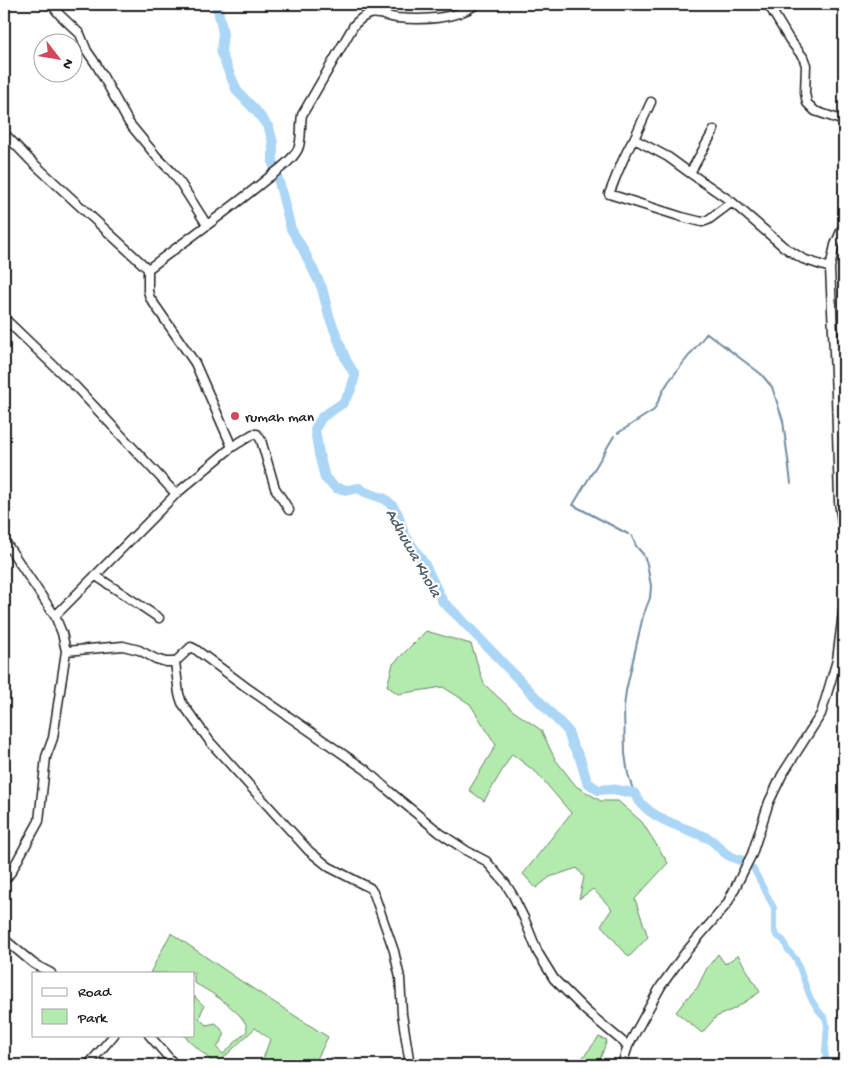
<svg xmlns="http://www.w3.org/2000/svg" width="848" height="1069" viewBox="0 0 848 1069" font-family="'Gochi Hand',sans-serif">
	<rect width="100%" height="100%" fill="#fff"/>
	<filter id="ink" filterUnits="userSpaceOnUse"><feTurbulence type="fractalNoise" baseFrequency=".02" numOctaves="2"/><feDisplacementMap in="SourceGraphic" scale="10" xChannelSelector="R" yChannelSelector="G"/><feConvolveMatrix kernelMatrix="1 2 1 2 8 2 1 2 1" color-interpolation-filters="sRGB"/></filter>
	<g filter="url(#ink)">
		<path fill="#b3eaae" stroke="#688365" d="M426,631L471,644L484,684L512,710L541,730L555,759L576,786L601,801H618L642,822L668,863L635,899L648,937L629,957L601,925L612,909L593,889L579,899L584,877L577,868L550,877L536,888L523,874L571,813L537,773L512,754L484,801L469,790L496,745L470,704L443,687L398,694L387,686L393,664Z
			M171,933L238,979L328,1037L314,1065H261L270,1039L255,1028L216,1065L183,1035H194V996L204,1006L199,1018L206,1025L216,1023L225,1034L217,1048L223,1054L247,1031C247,1030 246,1023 245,1023C239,1010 207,989 194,983V973H150Z
			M718,954L725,964L738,955L760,992L734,1009L716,1017L702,1033L676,1012L687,998L697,988L707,968Z
			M599,1037L607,1040L598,1065H579L580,1061Z"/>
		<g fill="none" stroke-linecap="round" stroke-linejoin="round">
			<path stroke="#728c9f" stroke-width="2" d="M618,433L654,410L664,389L669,381L707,333L761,374L772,387L783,421L791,483
				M614,436L573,505L628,534
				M632,536L636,546L643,554L647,564L651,586L650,598L643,616L626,691L624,707L625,754L628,774L634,793"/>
			<path stroke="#abd6f6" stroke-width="6" d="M753,868L774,908V929L776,935L784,941L787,949L796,959L810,997L818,1010L825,1018L827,1025L825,1051L827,1065"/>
			<path stroke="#abd6f6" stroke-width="10" d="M215,4L218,10L223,33L221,53L237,91L257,112L269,128L273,143V163L279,182L291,229L303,249L322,288L329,316L346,360L355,375L351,390L343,403L322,417L315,429L319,454L325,478L336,488L348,490L359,488L365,492L385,499L392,505L398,514L404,534L424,563L443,602L458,616L568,731L572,744L580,758L587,782L598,790L611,789L634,793C648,820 682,826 708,838C715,842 719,848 725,853C730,857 737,859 743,861"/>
			<defs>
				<path id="minor" d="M51,4L60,15L80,34L87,51L96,64L129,123L157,157L171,171L181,184L207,225
					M768,4L789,39L803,57L806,65L805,93L807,103L815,111L844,121
					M651,102L634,139L668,157L690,173
					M714,130L690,173L732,202L784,247L803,259L830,268
					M4,133L30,160L148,269V291L150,298L195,363L232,447
					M634,139C623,156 617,175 609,194L682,217L702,222L708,220L732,202
					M844,224L835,245L830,268L836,395L839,502L844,536
					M148,269C188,239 229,210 268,178C278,170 292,161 298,149C302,141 300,126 302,115L354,25C359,20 363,16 370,14C378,12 388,17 397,18C423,20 454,20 477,4
					M4,318L76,387L176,494
					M836,395L844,402
					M4,540L55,616L176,494L232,447L253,434H257L261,440L275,488L289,510
					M96,576L159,618
					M66,651L123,646L139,650L156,659L166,662H175L191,647L195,649L246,687L366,770L389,791L440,833L467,851L486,861L505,883L512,894L524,918L538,953L554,979L586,1011L628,1046
					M175,662L179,694L182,703L211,743L309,851L329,867L370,888L374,894L394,951L400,978L402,1014L410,1065
					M4,881L11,872L39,821L46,757L53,738L66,651L62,633L55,616
					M4,939L34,964L51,973
					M149,1035L175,1065
					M88,1065L114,1035
					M622,1065L628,1046L661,986L685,953L727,904L752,854L769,802L782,775L821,714L830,684L837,660L844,605"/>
			</defs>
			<use href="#minor" stroke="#1c1c1c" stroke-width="11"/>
			<use href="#minor" stroke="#fff" stroke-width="8"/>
		</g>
	</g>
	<circle fill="#d1495b" stroke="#fff" stroke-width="2" cx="235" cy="416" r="5"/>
	<g text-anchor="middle" stroke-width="4.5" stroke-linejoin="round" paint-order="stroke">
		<g font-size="15" fill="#1c1c1c" stroke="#fff" text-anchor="start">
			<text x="245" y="421">rumah man</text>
		</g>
		<g font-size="16" font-style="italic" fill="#4e5d68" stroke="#fff">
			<text transform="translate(415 552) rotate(61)" y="6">Adhuwa Khola</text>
		</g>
	</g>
	<rect width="848" height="1069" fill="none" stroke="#fff" stroke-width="20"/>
	<rect x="10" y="10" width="828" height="1049" fill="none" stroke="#1c1c1c" stroke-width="2" filter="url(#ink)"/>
	<rect x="32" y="972" width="162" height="65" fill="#ffffff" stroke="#a4a4a4"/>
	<rect x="42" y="988" width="25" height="8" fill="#ffffff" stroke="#a4a4a4"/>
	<text x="78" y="996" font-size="15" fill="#1c1c1c">Road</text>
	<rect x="42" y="1009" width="25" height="15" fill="#b3eaae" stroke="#a4a4a4"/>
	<text x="78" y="1022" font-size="15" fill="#1c1c1c">Park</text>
	<g transform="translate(58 58) rotate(121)"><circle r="24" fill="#ffffff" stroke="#a4a4a4"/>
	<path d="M0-4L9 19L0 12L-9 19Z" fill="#d1495b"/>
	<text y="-8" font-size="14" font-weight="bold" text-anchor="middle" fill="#1c1c1c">N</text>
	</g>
</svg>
